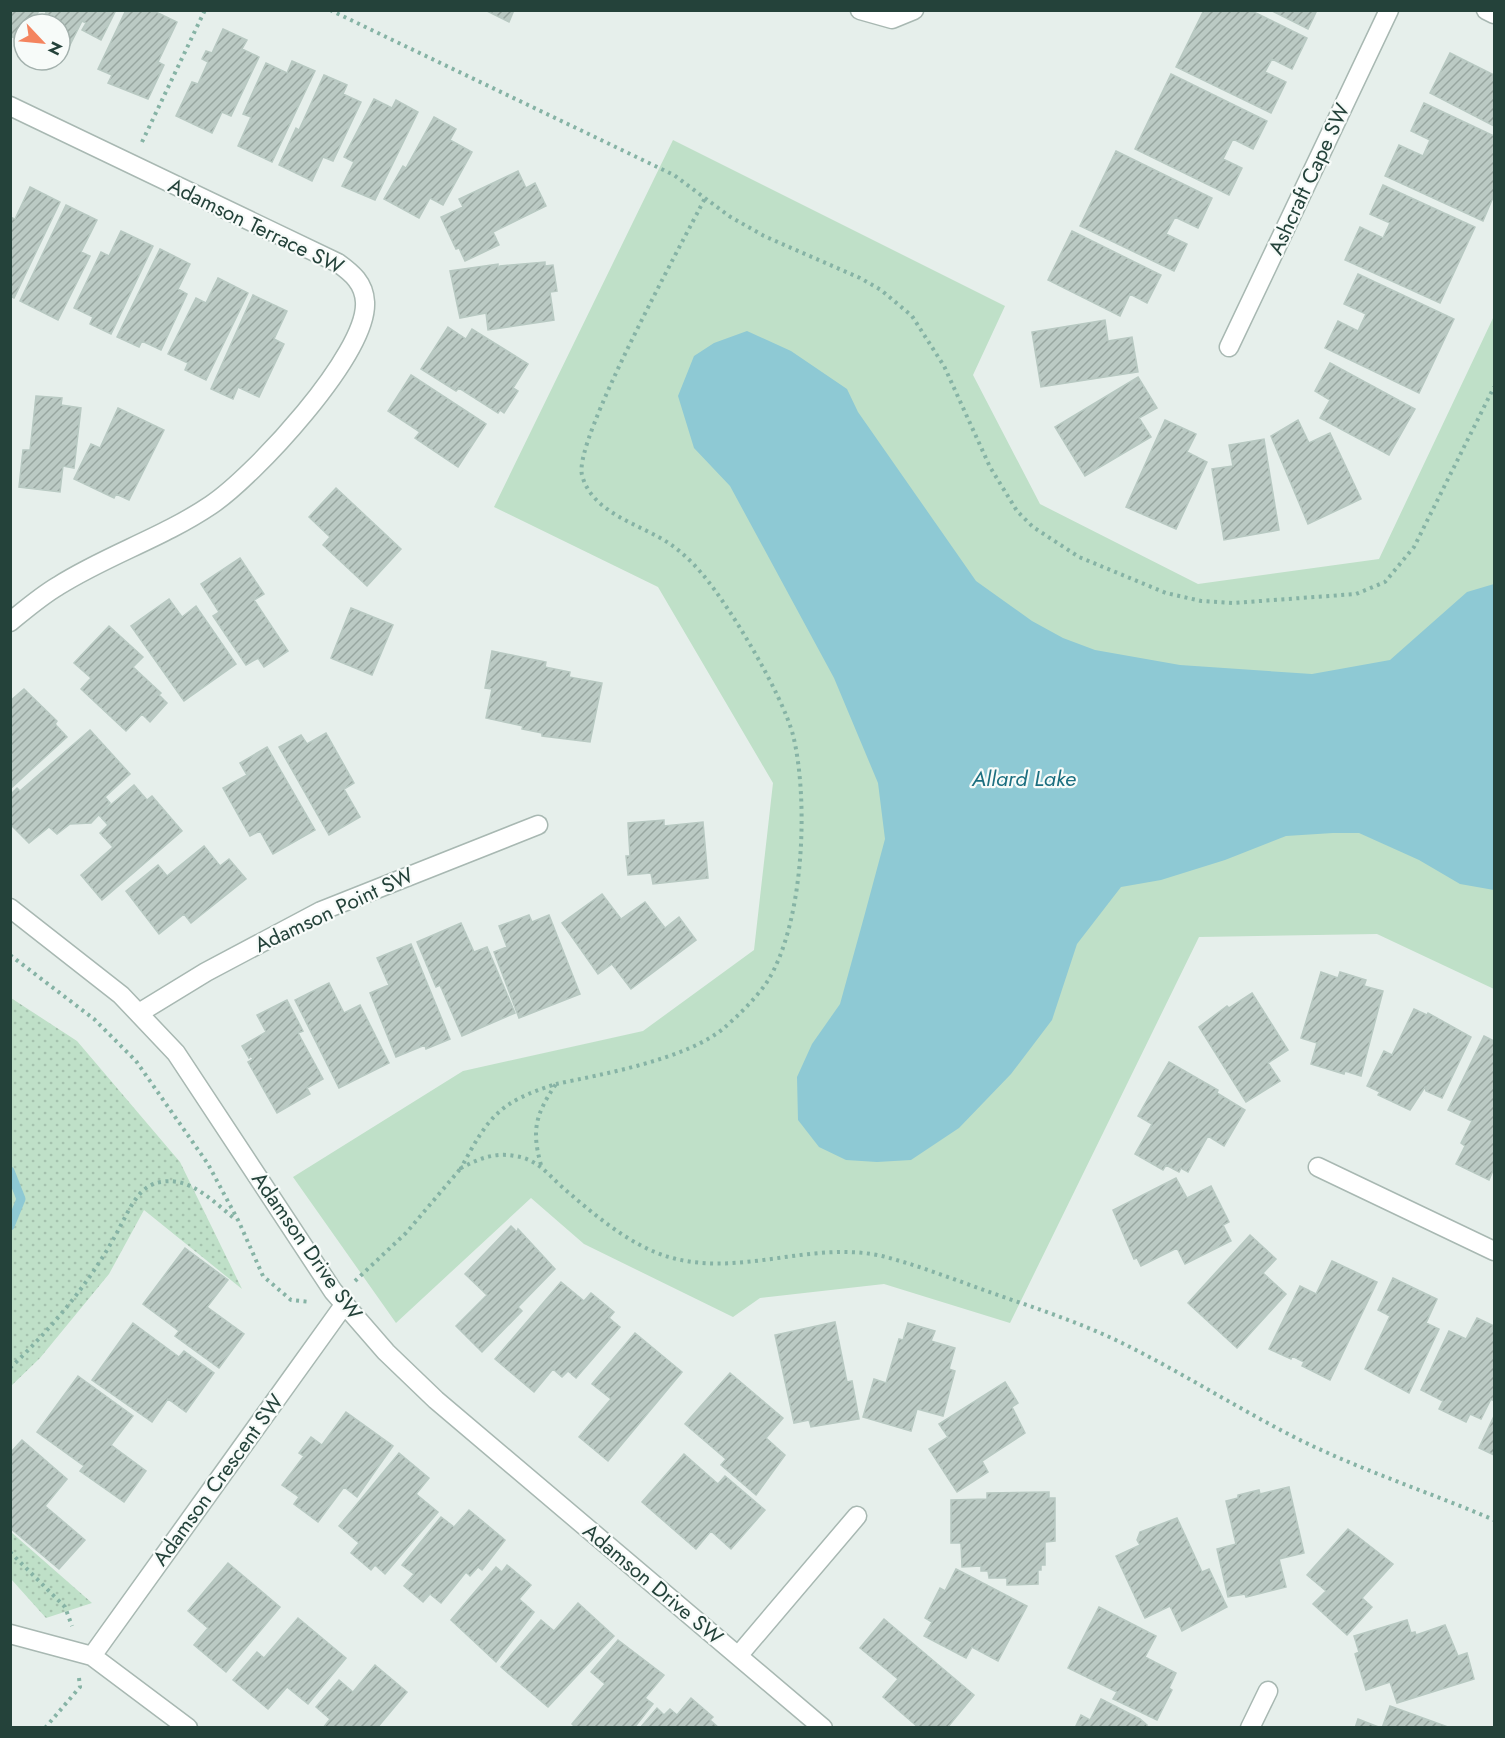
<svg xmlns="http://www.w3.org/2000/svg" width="1505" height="1738" viewBox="0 0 1505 1738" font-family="Jost,sans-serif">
	<defs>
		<pattern id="grass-dots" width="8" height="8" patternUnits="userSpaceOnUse" patternTransform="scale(1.5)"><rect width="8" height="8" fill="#bfe0c8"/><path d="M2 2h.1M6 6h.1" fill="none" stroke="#a4c1ad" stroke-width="1.8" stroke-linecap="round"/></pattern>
		<pattern id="building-hatch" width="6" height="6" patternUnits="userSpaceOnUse" patternTransform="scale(1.5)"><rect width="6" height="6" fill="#bbcac4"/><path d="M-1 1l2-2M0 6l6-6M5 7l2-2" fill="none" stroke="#98a6a0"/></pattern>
	</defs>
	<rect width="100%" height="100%" fill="#e6efeb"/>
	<path fill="url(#grass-dots)" d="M11,998L77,1041L180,1162L242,1289L144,1210L109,1274L40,1358L11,1386Z
		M11,1532L92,1603L46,1618L11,1579Z"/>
	<path fill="#bfe0c8" d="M673,140L1005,306L973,375L1040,504L1198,584L1379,559L1494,316V989L1377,934L1199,937L1010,1323L884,1284L760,1298L733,1317L584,1244L531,1198L396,1323L293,1177L463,1071L643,1031L754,950L773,783L658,587L494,507Z"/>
	<path fill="#8ec9d4" d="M747,331L791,351L847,389L858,412L976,581L1032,621L1063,638L1095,650L1180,665L1312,674L1390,660L1467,592L1494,584V890L1460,884L1419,860L1359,833H1333L1286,836L1225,860L1161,880L1121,887L1077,944L1052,1020L1011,1074L959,1128L911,1160L877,1162L846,1160L819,1147L798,1120L797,1077L812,1044L840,1004L864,917L885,839L878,783L834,678L730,486L694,448L678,396L694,356L714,343Z"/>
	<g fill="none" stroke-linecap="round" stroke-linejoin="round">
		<path stroke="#8ec9d4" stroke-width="9" d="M10,1171L21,1199L10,1226"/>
	</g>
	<path fill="url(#building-hatch)" stroke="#b8c9c2" stroke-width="1.5" d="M10,10H39L33,24H24V42L10,36Z
		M47,10H116L101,40L82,30L86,23L82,21L62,61L60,60V24H41Z
		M126,10H152L177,22L158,62L164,65L148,99L108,83L112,75L98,69Z
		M485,10H514L509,22Z
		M1204,10H1250L1307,38L1292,69L1272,59L1265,72L1286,82L1271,113L1176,67Z
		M1270,10H1317L1308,29Z
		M223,29L247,40L242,49L259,57L231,116L222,112L212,133L176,116L192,82L198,84L208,62L202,59L206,51L212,53Z
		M1450,53L1494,75V126L1430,93Z
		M292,61L315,71L272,162L238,146L251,117L243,114L266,63L287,73Z
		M1171,74L1267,121L1253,149L1233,139L1223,159L1242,168L1229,195L1135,149Z
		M324,75L347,85L343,94L361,102L333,161L323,157L312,181L279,165L296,128L299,130Z
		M374,99L392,108L396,100L418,112L375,200L342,186L354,162L344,157Z
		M1424,103L1494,136V195L1483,221L1385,176L1399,145L1423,156L1430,140L1411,131Z
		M434,117L456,129L450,140L472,152L443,205L430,198L419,218L384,199L403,166L406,168Z
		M1116,151L1212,198L1198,228L1175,217L1166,234L1187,244L1174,271L1080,226Z
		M518,171L526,188L535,183L546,206L493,232L499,245L465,261L459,248L456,249L441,217L463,207L459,199Z
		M1383,185L1475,227L1440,303L1345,260L1360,227L1383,238L1390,223L1370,214Z
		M30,187L60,202L14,298L10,296V217L15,219Z
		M66,205L97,220L81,252L90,256L58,320L20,301Z
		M121,231L153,246L111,334L90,324L93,317L74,308L101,252L109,256Z
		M1072,231L1161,275L1147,303L1130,294L1120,316L1048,280Z
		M160,249L190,264L178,289L187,294L161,350L142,341L139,347L117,337Z
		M545,262V266L553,265L557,291L550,292L554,320L488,330L486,313L460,318L450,271L498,264V270L500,266Z
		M1358,274L1454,319L1419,393L1325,348L1338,321L1358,331L1366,314L1344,304Z
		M218,278L248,293L206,380L185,370L188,363L168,354L196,298L206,303Z
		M253,295L287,311L274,339L284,344L259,397L238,387L233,399L211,389Z
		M1105,320L1108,341L1132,337L1138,372L1041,387L1032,332Z
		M448,327L466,339L472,329L528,364L513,388L518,391L504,413L500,410L498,413L459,388L456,391L421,369Z
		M1330,363L1415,409L1389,455L1320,418L1330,400L1315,391Z
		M411,375L486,424L458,467L415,438L420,432L388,411Z
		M1138,377L1157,408L1139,418L1151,437L1085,476L1055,427Z
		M36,396L62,398L61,405L81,408L74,468L63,466L60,492L19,487L23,450H30Z
		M118,408L164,430L129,500L116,494L114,498L74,479L91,444L100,448Z
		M1165,420L1196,434L1187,452L1207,462L1176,529L1126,507Z
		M1298,420L1309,443L1330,433L1361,499L1308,524L1271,436Z
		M1264,439L1279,530L1224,540L1212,469L1233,466L1229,445Z
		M336,488L401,549L367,586L323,545L330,537L309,517Z
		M240,558L264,594L254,600L288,651L264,667L258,658L246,665L213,616L219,612L201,584Z
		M169,599L182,617L196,606L236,664L184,701L131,626Z
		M351,608L393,625L372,675L331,658Z
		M109,626L143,657L133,667L161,693L159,695L167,703L150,722L142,714L126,731L81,689L91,678L74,663Z
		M492,651L546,662L545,667L570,672L569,677L602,683L590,742L542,736V733L522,729L523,726L486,718L492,689L485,688Z
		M24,689L57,721L55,724L67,737L10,789V701Z
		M90,730L130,774L105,797L110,803L91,823L70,824L57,834L49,827L29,843L10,824V795L17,788L20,791Z
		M326,733L354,783L344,789L360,817L329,835L279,747L301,735L307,744Z
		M267,747L315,830L273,854L260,831L250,836L223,788L247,775L240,763Z
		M134,785L147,800L152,796L182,831L102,900L81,875L113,847L100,833L108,825L99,815Z
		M664,820V826L703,822L708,878L653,884L651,873L628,875L626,856H630L628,823Z
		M204,846L220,866L229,859L246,879L191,923L184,914L159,934L126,891L158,865L167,876Z
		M602,894L621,919L645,902L665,928L679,917L696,940L631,989L612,964L598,974L562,923Z
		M529,915L532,922L549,915L580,994L519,1018L494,952L507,947L499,926Z
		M461,923L474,952L487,947L515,1013L462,1036L440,985L436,987L417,942Z
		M411,944L450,1039L426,1049L425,1045L396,1057L370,993L389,985L377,958Z
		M1321,972L1338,978L1340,972L1366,980L1364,986L1383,991L1361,1076L1345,1071L1344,1074L1311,1064L1317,1043L1301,1038Z
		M329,983L344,1013L360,1005L389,1063L339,1088L295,1000Z
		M1252,993L1288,1050L1268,1063L1280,1081L1246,1102L1199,1027L1227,1006L1229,1008Z
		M287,1000L303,1031L298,1033L323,1079L307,1088L310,1094L277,1113L248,1062L253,1059L251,1056L249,1058L242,1046L266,1032L257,1015Z
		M1414,1009L1427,1015L1428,1013L1471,1037L1442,1098L1426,1091L1425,1087L1410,1110L1378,1095L1380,1092L1367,1086L1384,1051L1392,1055Z
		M1484,1036L1494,1041V1168L1489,1180L1456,1164L1465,1146L1461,1143L1472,1121L1448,1110Z
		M1169,1062L1218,1090L1217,1093L1245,1110L1224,1146L1208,1136L1188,1172L1181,1168L1179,1172L1166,1165L1163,1170L1135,1154L1152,1124L1138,1116Z
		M1176,1178L1187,1198L1211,1186L1229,1222L1223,1225L1231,1241L1185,1264L1177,1248L1141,1266L1137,1258L1134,1259L1113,1210Z
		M511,1226L517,1232L518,1229L555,1269L518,1307L522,1311L482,1352L456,1326L487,1295L465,1274Z
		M1250,1235L1276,1259L1263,1273L1286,1294L1237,1348L1188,1303Z
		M185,1248L228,1280L207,1307L244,1334L219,1368L175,1336L179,1331L143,1304Z
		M1332,1261L1377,1282L1330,1380L1302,1366L1304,1362L1292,1356L1291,1359L1269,1349L1300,1286L1316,1294Z
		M1393,1278L1437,1299L1426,1323L1439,1329L1409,1393L1365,1369L1390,1316L1378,1310Z
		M561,1282L584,1301L591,1293L614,1312L609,1318L620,1327L576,1378L568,1371L562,1377L553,1369L534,1392L495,1359Z
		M1477,1318L1494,1326V1401L1491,1399L1481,1419L1470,1414L1466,1422L1439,1409L1443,1401L1421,1390L1449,1331L1466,1339Z
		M835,1322L847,1382L852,1381L859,1419L811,1427L809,1420L794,1423L775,1335Z
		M133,1323L179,1357L184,1351L214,1373L186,1412L168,1399L152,1422L92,1380Z
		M908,1323L935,1331L931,1341L955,1348L949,1369L955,1371L943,1416L917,1409L911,1431L863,1417L874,1379L886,1383L899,1339L903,1340Z
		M635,1333L682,1372L608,1461L579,1437L611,1399L592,1384Z
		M730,1373L783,1418L766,1438L785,1455L756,1495L721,1465L726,1459L685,1424Z
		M78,1376L133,1416L111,1445L146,1471L124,1502L80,1471L84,1466L37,1432Z
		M1005,1382L1018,1403L1012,1407L1025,1433L982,1461L988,1472L957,1492L929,1449L948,1437L939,1424Z
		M346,1412L393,1446L357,1497L344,1487L318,1522L294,1504L299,1497L282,1485L304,1456L299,1453L311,1437L322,1445Z
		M1494,1416V1455L1479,1448Z
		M22,1440L67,1479L45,1506L85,1540L59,1569L10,1528V1453Z
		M399,1453L429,1478L416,1494L438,1512L385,1574L375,1565L371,1570L351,1553L359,1543L339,1526Z
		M684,1454L718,1484L725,1476L765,1510L731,1549L711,1531L696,1549L642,1502Z
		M1289,1487L1304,1553L1279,1559L1286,1587L1246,1597L1245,1594L1228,1597L1217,1549L1236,1544L1226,1501L1238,1498V1495L1259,1490L1260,1494Z
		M1049,1492V1498H1055V1541L1045,1542V1565H1041V1570H1038V1584L1007,1585V1578H989L988,1571H981V1566L962,1567L961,1543H951V1500L987,1499V1493Z
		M469,1510L505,1540L482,1570L478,1567L470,1576L466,1572L441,1603L430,1594L423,1602L404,1586L414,1574L402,1565L441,1517L454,1527Z
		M1177,1518L1202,1572L1209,1569L1227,1607L1182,1631L1170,1606L1145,1618L1116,1556L1140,1545L1137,1540L1140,1532Z
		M1348,1529L1393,1564L1362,1598L1372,1607L1347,1635L1313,1604L1326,1591L1307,1575Z
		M228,1563L280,1607L226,1672L194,1645L208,1628L188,1611Z
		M507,1565L531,1585L519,1599L534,1612L496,1662L451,1620L496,1567L502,1572Z
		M956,1569L1027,1606L998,1661L972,1647L966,1658L924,1636L932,1622L925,1618L940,1588L945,1591Z
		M578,1603L614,1636L548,1707L501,1667L541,1620L554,1631Z
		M1099,1607L1156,1636L1145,1657L1176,1673L1169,1688L1172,1690L1157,1720L1113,1699L1117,1692L1068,1668Z
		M298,1618L346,1658L308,1704L287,1687L268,1709L233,1680L257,1652L264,1658Z
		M884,1619L974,1695L947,1728H919L883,1697L898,1679L860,1648Z
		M1407,1620L1411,1633L1415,1632L1416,1635L1445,1625L1458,1656L1467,1653L1474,1679L1397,1703L1390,1682L1366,1690L1355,1654L1359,1652L1354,1636Z
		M618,1640L664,1675L645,1698L653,1704L634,1728H576L572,1724L605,1684L591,1672Z
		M375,1665L407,1692L377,1728H323L330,1719L316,1707L339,1680L353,1692Z
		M691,1698L713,1717L710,1720L719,1728H640L657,1708L664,1715L670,1709L677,1715Z
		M1101,1699L1140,1719L1147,1725L1146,1728H1075L1081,1715L1090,1720Z
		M1390,1706L1448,1727V1728H1382Z
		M1358,1719L1381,1728H1355Z"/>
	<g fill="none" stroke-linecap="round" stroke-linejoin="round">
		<defs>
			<path id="minor" d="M860,10L892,19L914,10
				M1486,10L1494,14
				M10,106L338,263C352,273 364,283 365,302C368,354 253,477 211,505C162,538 107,555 58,586C41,596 26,609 10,622
				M1229,347L1389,10
				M10,908L121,995L176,1053L333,1291L386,1352L436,1400L823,1728
				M139,1013L206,972L321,911L538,825
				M1318,1167L1494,1251
				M10,1634L92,1656
				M738,1656L857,1516
				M188,1728L92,1656L344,1305
				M1250,1728L1268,1691"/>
		</defs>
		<use href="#minor" stroke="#a8b8b2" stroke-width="21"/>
		<path stroke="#86b3a5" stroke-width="4" stroke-dasharray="3 4.5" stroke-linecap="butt" d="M330,10L674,175L729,216L764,236L860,278L881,290L912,316L944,366L990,467L1017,511L1033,527L1079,557L1166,593L1201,601L1233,603L1356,594L1385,582L1414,547L1494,387
			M142,142L205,10
			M10,955L94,1019L136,1061L208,1164L239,1222L263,1276L291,1300L310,1302
			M556,1084C604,1074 687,1059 724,1028C739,1015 756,998 767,982C804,924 809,800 793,735C782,694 731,608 703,575C694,564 682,552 670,544C641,524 592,514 582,475C573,440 683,242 705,198
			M541,1165C531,1129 536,1114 556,1084C499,1102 489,1116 461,1168C478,1159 495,1152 515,1156C536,1159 546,1172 561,1186C591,1212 630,1246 669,1257C740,1278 811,1240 882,1256C921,1266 958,1281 995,1294C1038,1309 1081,1323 1122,1343C1181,1372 1237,1408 1296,1438C1360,1470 1429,1492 1494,1520
			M355,1281L406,1233L461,1168
			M10,1368C55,1325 94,1278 122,1223C131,1206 140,1185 161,1182C190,1176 215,1203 236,1220
			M10,1552L65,1607L72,1626
			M45,1728L80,1687L79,1678"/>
		<use href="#minor" stroke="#fff" stroke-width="18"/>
	</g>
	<g text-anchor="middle" stroke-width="4.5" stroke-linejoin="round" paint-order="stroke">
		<g font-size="21" fill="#24423a" stroke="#f7fbf9">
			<text transform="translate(1309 179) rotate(-65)" y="7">Ashcraft Cape SW</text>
			<text transform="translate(256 226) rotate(26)" y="7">Adamson Terrace SW</text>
			<text transform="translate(334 910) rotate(-25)" y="7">Adamson Point SW</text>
			<text transform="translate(307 1246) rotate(55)" y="7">Adamson Drive SW</text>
			<text transform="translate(218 1480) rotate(-54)" y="7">Adamson Crescent SW</text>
			<text transform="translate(653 1584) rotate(40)" y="7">Adamson Drive SW</text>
		</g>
		<g font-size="22" font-style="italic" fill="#1c6f80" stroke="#f7fbf9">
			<text x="1024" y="786">Allard Lake</text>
		</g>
	</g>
	<rect width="1505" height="1738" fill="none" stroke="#24423a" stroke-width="24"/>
	<g transform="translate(42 42) rotate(116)"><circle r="28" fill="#f7fbf9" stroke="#a3b1ad" stroke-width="1.5"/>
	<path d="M0-4.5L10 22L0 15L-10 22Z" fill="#f4845f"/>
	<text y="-9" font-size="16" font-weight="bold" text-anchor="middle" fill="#24423a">N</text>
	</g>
</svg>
